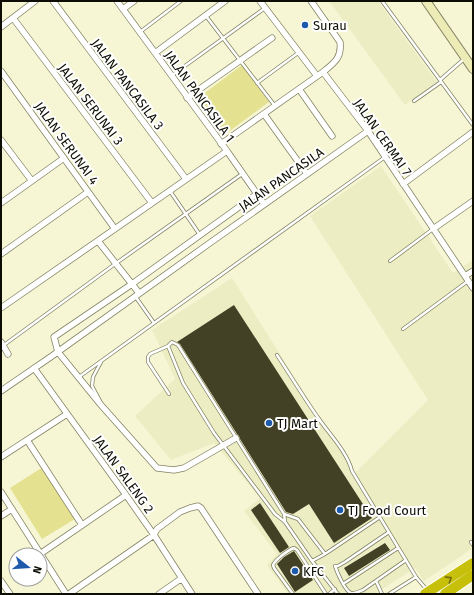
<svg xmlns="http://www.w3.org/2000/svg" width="474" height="595" viewBox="0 0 474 595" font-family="'Fira Sans',sans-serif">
	<rect width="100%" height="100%" fill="#f6f6d5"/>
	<path fill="#ededc4" d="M329,1H378L437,82L405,105Z
		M381,166L453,273L473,260V548L424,581L415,568L375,594H288L267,565L277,554L244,511L260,498L214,443L171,460L135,416L175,379L152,330L232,278L355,473L428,400L310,216Z"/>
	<path fill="#e4e290" d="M242,65L269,102L223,136L202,107V95Z
		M43,467L75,519L42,539L10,488Z"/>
	<path fill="#424126" d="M234,305L372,518L334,543L309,504L293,514L286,512L240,439L239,436L237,434L180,344L177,342Z
		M260,503L289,547L280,553L251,510Z
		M385,543L390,550L349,576L344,568Z
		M294,551L313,580L295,592L277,564L284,557Z"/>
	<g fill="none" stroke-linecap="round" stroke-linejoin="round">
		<defs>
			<path id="lane" d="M382,1L473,125
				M206,16L275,106
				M140,32L181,1
				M171,76L265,8
				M440,80L464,59
				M257,83L298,53
				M414,101L441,82
				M170,191L200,235
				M390,261L433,229
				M135,296L154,323
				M403,329L468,281
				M4,345L115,264L242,174
				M168,346L183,383L214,433L275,514L285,522L312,561L338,594
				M277,355C291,376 304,398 319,419C330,435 347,452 352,471L416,577L427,590
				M79,377L385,157
				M169,394L148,362V357L150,354L168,346L172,342L178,345L284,514L285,521
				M100,401L92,386L93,377L101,362
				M284,514L298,519L325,554
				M389,532L345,562L338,566H335C337,572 345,591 351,593C355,594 360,591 363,590L406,560
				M471,542L473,545
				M312,561L325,554L380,517
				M376,581L382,594
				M343,584L398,548
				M293,594L274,568L273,565C276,559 288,550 294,548L297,550L326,594
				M329,594L335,589
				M389,594L416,577"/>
			<path id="street" d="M53,1L186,179
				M117,1L227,151L264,204
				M260,1L317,76
				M311,1L340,42C342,58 334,63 323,72L368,131L473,288
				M123,9L134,1
				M13,18L152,203
				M1,27L35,1
				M155,53L225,1
				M1,71L115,229
				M299,89L332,136
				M187,98L272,38
				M264,114L307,174
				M1,140L32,181
				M221,144L323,72
				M403,184L473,132
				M1,203L64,158
				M433,229L473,201
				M98,241L139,293
				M1,254L88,192
				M465,276L473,271
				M1,308L227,151
				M1,342L8,354
				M34,368L126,495L154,535L192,594
				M1,391L52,356L207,245L368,131
				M236,438L184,468L174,470L157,468L101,405L58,352L54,337L132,284L257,194
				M27,440L82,525
				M1,457L67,414
				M1,492L66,594
				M1,516L12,509
				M40,554L126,495
				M1,581L10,594
				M69,594L154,535L157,529L180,512L190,508L198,506L201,508L258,594
				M159,594L182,578"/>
			<path id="secondary" d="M426,1L473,69"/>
			<path id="highway" d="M425,594L473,563
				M445,594L473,575"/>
		</defs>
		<use href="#lane" stroke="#828264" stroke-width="4"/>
		<use href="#street" stroke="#828264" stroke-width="7"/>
		<use href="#secondary" stroke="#828264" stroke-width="10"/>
		<use href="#highway" stroke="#fff" stroke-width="12"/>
		<use href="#lane" stroke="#fff" stroke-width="2.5"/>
		<use href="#street" stroke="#fff" stroke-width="5.5"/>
		<use href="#secondary" stroke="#eeecb6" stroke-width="8"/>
		<use href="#highway" stroke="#c7c00b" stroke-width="10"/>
	</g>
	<defs><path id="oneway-chevron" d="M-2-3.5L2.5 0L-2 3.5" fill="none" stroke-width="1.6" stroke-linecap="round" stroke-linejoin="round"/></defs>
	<use stroke="#736f07" href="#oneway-chevron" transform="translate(449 579) rotate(-33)"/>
	<g fill="#1d5aab" stroke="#fff" stroke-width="1.5">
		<circle cx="305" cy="25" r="4"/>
		<circle cx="269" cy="423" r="4"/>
		<circle cx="340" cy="510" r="4"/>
		<circle cx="295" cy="571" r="4"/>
	</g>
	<g text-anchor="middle" stroke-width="4" stroke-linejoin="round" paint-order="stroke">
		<g font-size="13" fill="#0d0d03" stroke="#fff" text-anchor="start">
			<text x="313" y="30">Surau</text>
			<text x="277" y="428">TJ Mart</text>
			<text x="348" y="515">TJ Food Court</text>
			<text x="303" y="576">KFC</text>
		</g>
		<g font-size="13" fill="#0d0d03" stroke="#fff">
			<text transform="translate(128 84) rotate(53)" y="5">JALAN PANCASILA 3</text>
			<text transform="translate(200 96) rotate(54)" y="5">JALAN PANCASILA 1</text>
			<text transform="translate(91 104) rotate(53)" y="5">JALAN SERUNAI 3</text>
			<text transform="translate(383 137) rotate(55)" y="5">JALAN CERMAI 7</text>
			<text transform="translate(67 143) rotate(54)" y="5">JALAN SERUNAI 4</text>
			<text transform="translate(281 179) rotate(-35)" y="5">JALAN PANCASILA</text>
			<text transform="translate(124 474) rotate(54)" y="5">JALAN SALENG 2</text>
		</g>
	</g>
	<rect width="474" height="595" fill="none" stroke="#0d0d03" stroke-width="4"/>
	<g transform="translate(28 567) rotate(107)"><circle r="19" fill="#ffffff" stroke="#9e9e9a"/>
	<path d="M0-3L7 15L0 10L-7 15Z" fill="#1d5aab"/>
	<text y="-6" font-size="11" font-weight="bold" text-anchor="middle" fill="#0d0d03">N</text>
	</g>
</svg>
